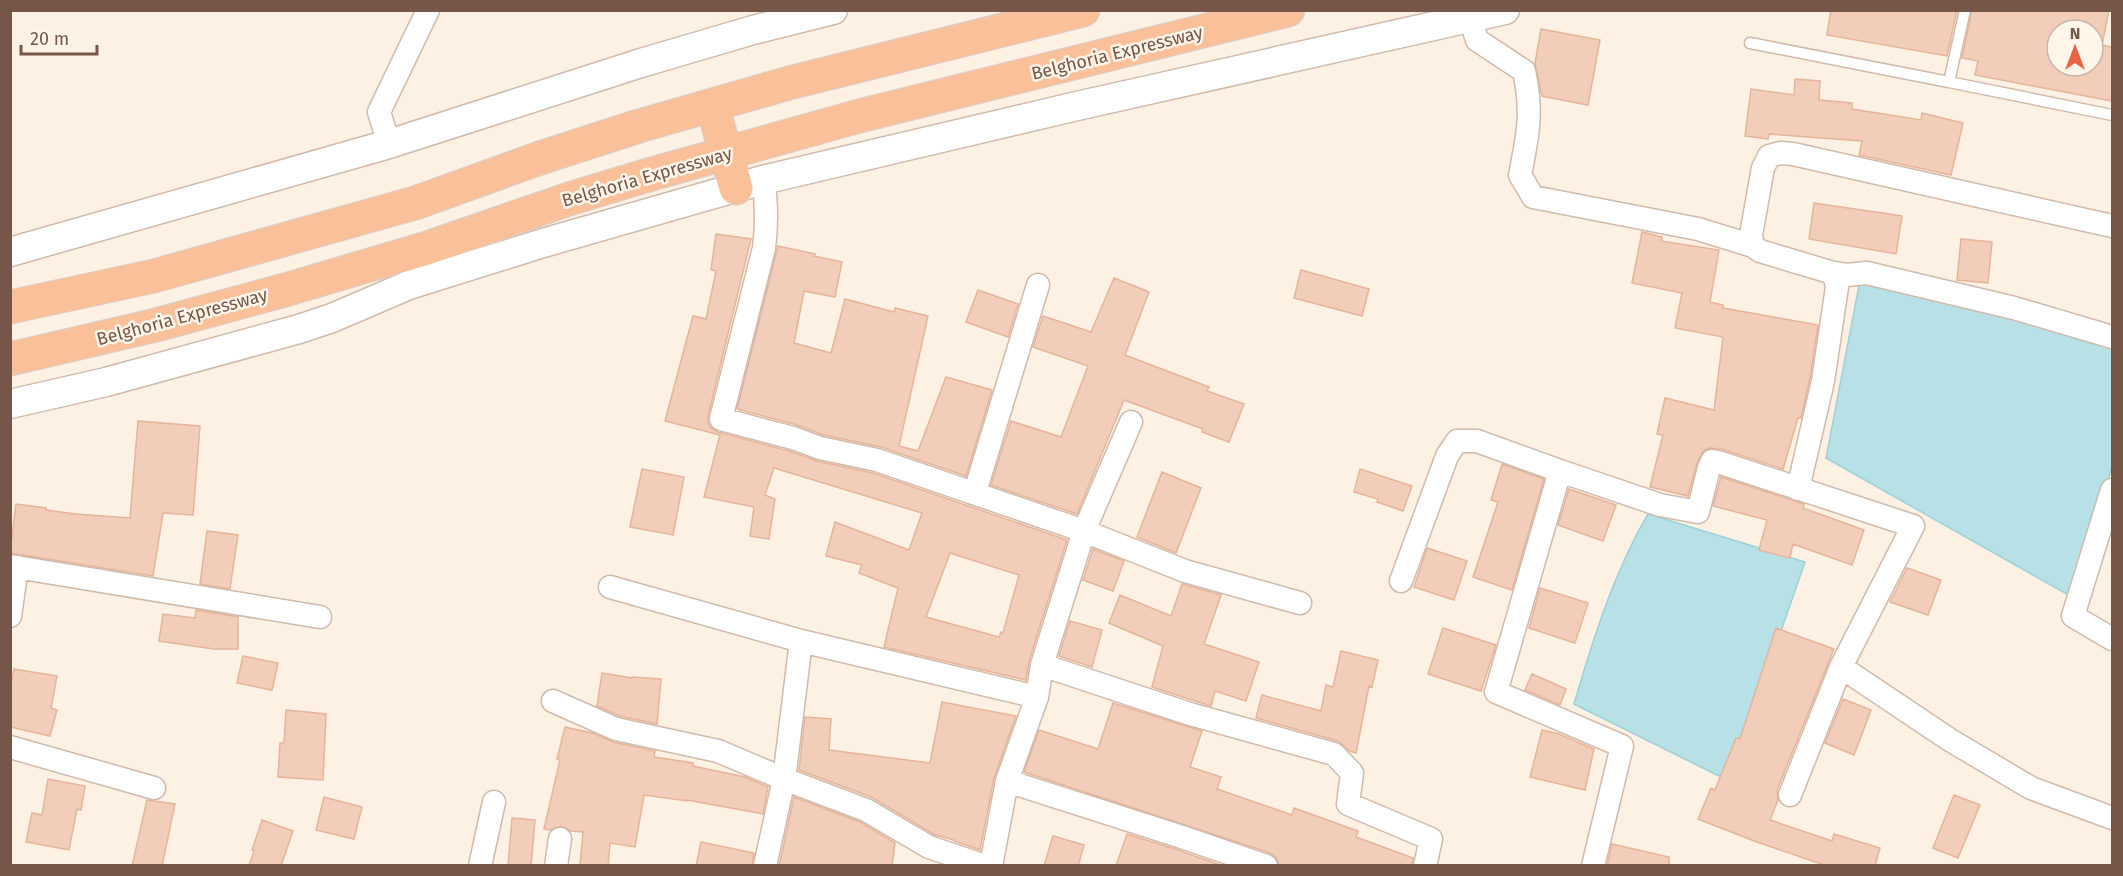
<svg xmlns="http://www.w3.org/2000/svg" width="2123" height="876" viewBox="0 0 2123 876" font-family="'Fira Sans',sans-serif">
	<rect width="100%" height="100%" fill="#fcf1e3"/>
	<path fill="#b7e1e6" stroke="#9dd1d8" stroke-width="1.5" d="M1861,275L2112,336V467L2070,596L1826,458Z
		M1648,514L1805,562L1729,781L1574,704C1593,639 1614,572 1648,514Z"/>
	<path fill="#f2ceba" stroke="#e5b49a" stroke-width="1.5" fill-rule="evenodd" d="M1831,10H1957L1947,56L1827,35Z
		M1972,10H2109L2102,45L2112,47V101L1975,75L1978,61L1962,58ZM2057,30H2093V66H2057Z
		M1541,29L1600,40L1588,105L1542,96L1535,63Z
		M1795,79L1820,81L1819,100L1852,103V109L1921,120L1922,113L1963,123L1951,175L1859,155L1862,141L1769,134L1768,139L1745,136L1751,89L1794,95Z
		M1814,203L1902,216L1896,254L1809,239Z
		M1642,232L1662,237L1661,241L1719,250L1710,302L1723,305V308L1818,325L1810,378L1801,418H1798L1783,469L1722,449L1709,448L1703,451L1697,463L1688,496L1650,487L1663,435L1657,434L1665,398L1714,410L1723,337L1675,328L1682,293L1632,283Z
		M716,234L751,239L708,416V422L711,428L718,432L789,451L817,461L873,473L1067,540L1029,661L1026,680L884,647L898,588L859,573L862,565L826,556L835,522L909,550L922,513L774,468L765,495L775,499L769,539L750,536L754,507L704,497L720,435L665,421L693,316L706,319L716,271L711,270ZM950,553L1019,575L1003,633L1001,632L999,637L926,617Z
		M1961,239L1992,242L1988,283L1957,280Z
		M778,246L815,254L814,256L842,262L835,297L804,291L794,343L831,353L845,299L894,312L895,308L928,316L899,446L918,451L946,377L992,390L966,476L881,447L824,435L797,425L737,409Z
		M1301,270L1369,289L1362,316L1294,298Z
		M1114,278L1149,292L1125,355L1209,387L1207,391L1244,404L1229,442L1202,432L1203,429L1124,400L1077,514L991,485L1011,421L1061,437L1088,366L1033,347L1043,316L1091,332Z
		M978,290L1018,304L1008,337L966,322Z
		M138,421L200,426L193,515L163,513L153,576L10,553L16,504L46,508V510L76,514L130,518Z
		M1502,464L1544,479L1512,590L1473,577L1498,502L1491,500Z
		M642,469L684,477L673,535L630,527Z
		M1360,469L1412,486L1403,511L1377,502L1378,499L1354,492Z
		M1162,472L1201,488L1176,553L1137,537Z
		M1721,477L1804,504L1803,508L1864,530L1852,565L1793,544L1790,558L1759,550L1767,520L1713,506Z
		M1569,489L1616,505L1603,541L1558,525Z
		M207,531L238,535L230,589L200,584Z
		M1427,548L1467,561L1454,600L1414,587Z
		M1093,549L1124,561L1113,591L1083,580Z
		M1907,568L1941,580L1928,615L1890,602Z
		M1182,584L1221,595L1204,644L1259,662L1246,701L1215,691L1211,706L1152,687L1163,646L1109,623L1120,595L1171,616Z
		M1540,588L1588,603L1575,643L1529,628Z
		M196,610L238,617V649H214L159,641L163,614L195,618Z
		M1070,621L1102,630L1092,667L1059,656Z
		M1443,628L1496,645L1481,691L1428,674Z
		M1776,628L1834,649L1777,790L1778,800L1770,820L1832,841L1834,834L1880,848L1875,866H1827L1757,842L1698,819L1711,788L1715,790L1736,738L1740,739Z
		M1341,651L1378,660L1372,687L1369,686L1356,753L1350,751L1338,741L1256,718L1262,695L1321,711L1326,685L1333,687Z
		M243,656L278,663L272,690L237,683Z
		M14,669L57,676L51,708L57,710L50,736L10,727V689Z
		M602,673L632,678V677L661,679L657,724L620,716L597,706Z
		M1532,674L1566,689L1560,705L1525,690Z
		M1843,699L1871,710L1854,755L1825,743Z
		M942,702L1016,716L994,778L980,850L954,841V840L935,835L871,797L799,770L805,717L831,719L829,750L930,763Z
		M1113,703L1202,731L1190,767L1221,777L1217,789L1292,815L1294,808L1358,831L1356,837L1413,858L1412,866H1279L1277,858L1270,853L1024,772L1039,730L1098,749Z
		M286,710L326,714L323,780L278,777L280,743H284Z
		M565,727L592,733L613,742L655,751L654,757L693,763V766L745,777L768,787L763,814L687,800V801L644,795L635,847L610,843L608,866H580L583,832L571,831L561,826L550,830L544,829L560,760L557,759Z
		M1542,730L1559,734L1594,749L1585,790L1530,777Z
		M48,779L85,786L81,810L77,809L69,850L26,842L32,813L42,815Z
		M1954,795L1980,805L1958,858L1933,848Z
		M324,797L362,807L354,839L316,830Z
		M794,797L860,822L895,843L892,866H779Z
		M147,800L175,804L162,866H132Z
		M512,818L535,820L531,866H508Z
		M262,820L293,831L281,866H249L254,851L252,850Z
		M1127,834L1178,850L1223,866H1116Z
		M1053,836L1084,845L1078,866H1044Z
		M701,842L754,853L752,866H696Z
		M1612,844L1669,857V866H1607Z"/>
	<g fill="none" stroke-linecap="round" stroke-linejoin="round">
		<defs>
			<path id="service" d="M1965,10L1949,82L2112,115
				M1750,43L1949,82"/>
			<path id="minor" d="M1470,18L1477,40L1524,71C1533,112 1528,135 1520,175L1533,197L1698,229L1753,246
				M389,144L379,112L428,10
				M763,180C767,203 767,224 764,248L721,419L793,438L820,448L877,460L1084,531L1131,422
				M1830,272L1846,275L1867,273L2014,308L2112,337
				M1560,471L1660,505L1698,512L1709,468L1712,461L1718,462L1913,526L1841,667L1950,740L2031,788L2112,818
				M1798,489L1823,381L1837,287L1835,278L1830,272L1760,251L1753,246L1751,235L1763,168L1769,156L1780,153L1793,154L2112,226
				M2112,490L2073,616L2112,639
				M975,492L1038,285
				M10,566L320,617
				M1401,581L1447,456L1457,441H1477L1560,471L1496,692L1622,746L1593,866
				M610,587L801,641
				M10,616L17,567
				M1042,665L1190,714L1334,754L1352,773L1348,804L1431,839L1425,866
				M553,701L616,729L718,751L784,779L866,810L929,847L985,866
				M10,747L154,788
				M1007,781L1182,837L1266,866
				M1790,795L1841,667
				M480,866L494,802
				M556,866L560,839
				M765,866L784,779L801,641L1037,697
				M991,866L1007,781L1037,697L1042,665L1084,531L1185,571L1300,603"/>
			<path id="tertiary" d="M10,252L389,144L641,63L753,30L833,10
				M10,404L106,382L299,329L332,318L409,285L543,243L763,180L1077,106L1505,10"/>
			<path id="trunk" d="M712,105L736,188
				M10,307L154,276L415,203L540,158L639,126L789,83L1083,10
				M10,359L156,325L285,290L427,248L572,198L648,175L863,115L1288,10"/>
		</defs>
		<use href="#service" stroke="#d0baac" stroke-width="13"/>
		<use href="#minor" stroke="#d0baac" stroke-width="25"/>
		<use href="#tertiary" stroke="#d0baac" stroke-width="31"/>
		<use href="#trunk" stroke="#d8d0cc" stroke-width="35"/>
		<use href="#service" stroke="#fff" stroke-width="10"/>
		<use href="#minor" stroke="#fff" stroke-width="22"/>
		<use href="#tertiary" stroke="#fff" stroke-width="28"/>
		<use href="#trunk" stroke="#fac099" stroke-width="33"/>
	</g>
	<g text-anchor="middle" stroke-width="5" stroke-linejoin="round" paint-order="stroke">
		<g font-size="18" fill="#755648" stroke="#fff5e9">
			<text transform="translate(1117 53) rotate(-14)" y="6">Belghoria Expressway</text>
			<text transform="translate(647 177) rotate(-16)" y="6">Belghoria Expressway</text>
			<text transform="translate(182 317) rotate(-15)" y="6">Belghoria Expressway</text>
		</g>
	</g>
	<rect width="2123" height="876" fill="none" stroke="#755648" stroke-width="24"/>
	<g transform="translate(2075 48)"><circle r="28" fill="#fff5e9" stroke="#c8b5a9" stroke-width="1.5"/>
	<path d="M0-4.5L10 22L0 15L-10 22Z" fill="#e96345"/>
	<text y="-9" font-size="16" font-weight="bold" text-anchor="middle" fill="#755648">N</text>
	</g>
	<path d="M21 45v9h76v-9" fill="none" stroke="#755648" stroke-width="3"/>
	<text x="30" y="45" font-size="18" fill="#755648" stroke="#fff5e9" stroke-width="4.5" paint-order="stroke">20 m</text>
</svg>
